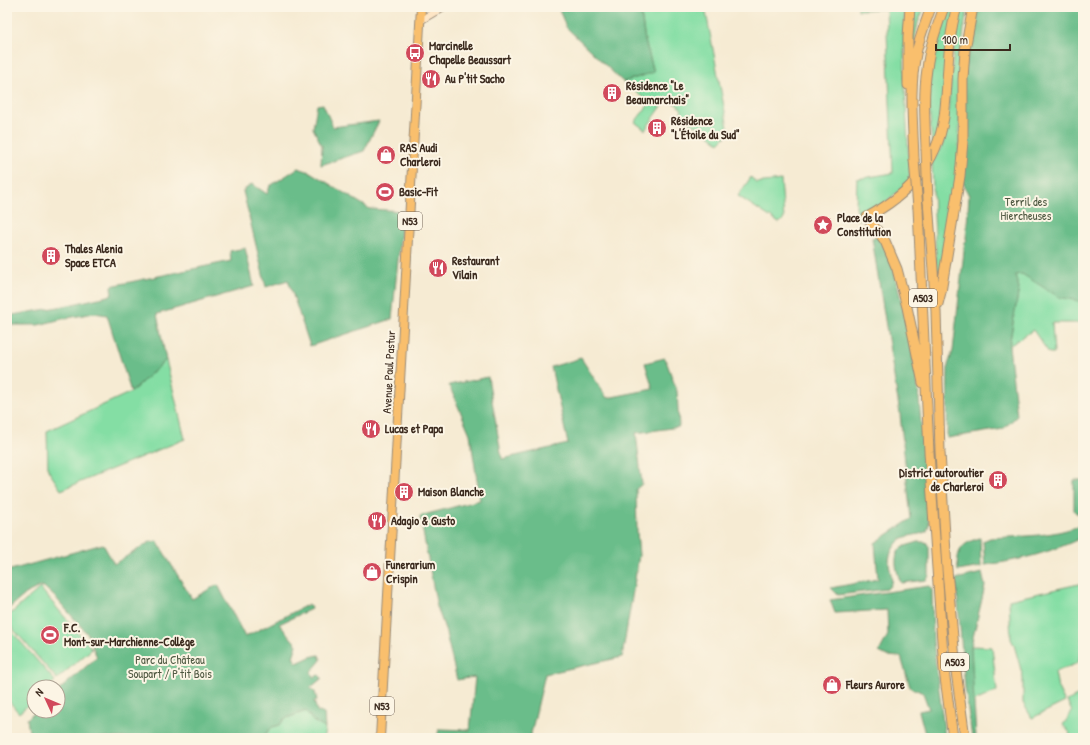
<svg xmlns="http://www.w3.org/2000/svg" width="1090" height="745" viewBox="0 0 1090 745" font-family="'Patrick Hand',sans-serif">
	<rect width="100%" height="100%" fill="#fcf5e5"/>
	<filter id="ink" filterUnits="userSpaceOnUse"><feTurbulence type="fractalNoise" baseFrequency=".025" numOctaves="2"/><feDisplacementMap in="SourceGraphic" scale="8" xChannelSelector="R" yChannelSelector="G"/><feConvolveMatrix kernelMatrix="1 2 1 2 8 2 1 2 1" color-interpolation-filters="sRGB"/></filter>
	<filter id="wash" filterUnits="userSpaceOnUse"><feTurbulence type="fractalNoise" baseFrequency=".012" numOctaves="4" result="noise"/><feDisplacementMap in="SourceGraphic" scale="16" xChannelSelector="R" yChannelSelector="G"/><feGaussianBlur stdDeviation="0.9" result="paint"/><feColorMatrix in="noise" values="0 0 0 0 0 0 0 0 0 0 0 0 0 0 0 0 0 1.4 0 .05"/><feComposite in="paint" operator="in"/></filter>
	<g filter="url(#wash)">
		<rect width="100%" height="100%" fill="#f6ebd3"/>
		<path fill="#84dea4" stroke="#608461" d="M640,7H705L729,133L719,143L697,126L677,118L682,110C677,103 672,101 664,103L645,130L635,122L650,103L623,82L654,72L645,41Z
			M858,7H905L904,34L905,88L910,181L880,207L859,220L856,207L857,179L893,173L886,9L858,10Z
			M913,7H925L918,22L913,48L911,30Z
			M949,7H955L938,133L932,145C930,119 927,89 932,63C935,44 941,25 949,7Z
			M960,7H968L964,28L962,50L958,177L937,288L932,163L943,144L948,112L957,14Z
			M751,177L756,183L781,180L784,219L779,223L738,196Z
			M1030,272L1083,300V323H1052L1054,353H1049L1033,330L1009,346L1019,288L1015,275Z
			M166,360L185,439L61,490L48,470L47,431L131,392Z
			M1083,583V643L1078,663L1055,672L1058,688L1065,702L1032,718L1023,703V677L1014,645L1011,639L1009,600Z
			M40,588L92,649L57,679L7,622V617Z
			M7,626L55,681L49,687H34V700L19,713L7,699Z
			M971,646L992,647L997,691L973,702Z
			M1083,693V738H1063L1069,736L1070,733L1063,725L1072,712L1067,701Z
			M306,711L313,721L325,728L324,735L322,738H262L272,727L280,725L284,719Z"/>
		<path fill="#6bbd8a" stroke="#537454" d="M558,7H640L645,41L654,72L623,82L566,27Z
			M973,7H1083V302L1059,297L1022,274L1015,275L1019,288L1009,346L1017,416L1003,429L947,438L948,365L953,351L965,242L967,240L966,239L969,196L960,176L963,79Z
			M323,104L333,127L379,121L364,151L321,165L322,146L313,128L317,105Z
			M298,168L310,172L370,209L403,211L392,319L310,346L288,280L266,287L243,191L252,184L267,194L270,186Z
			M877,236L891,257L908,329L918,386L929,524L927,531C919,536 908,534 900,540C894,545 889,554 889,562C889,572 896,581 887,589L838,595L831,588L878,579L875,543L911,519L900,414L872,238Z
			M245,248L254,286L157,314L166,360L131,392L107,315L94,313L62,319L38,325H7V316L64,306L112,295L111,286L231,261L230,251Z
			M581,358L607,398L653,389L645,363L665,358L677,391L679,427L636,433L642,484L636,489L637,532L639,555L622,657L545,674L530,738H437L439,729L470,730L475,677L457,680L445,629L437,607L420,516L480,500L470,434L449,385L488,377L502,459L568,444L551,367Z
			M1074,480H1083L1082,514L1076,513L1074,510Z
			M1083,524V537C1053,552 1018,561 985,565L983,541L990,538C1021,536 1055,537 1083,524Z
			M980,538L981,567L958,571C956,551 961,543 980,538Z
			M157,541L192,599L215,586L218,585L245,637L309,604L311,609L279,624L297,645L293,657L297,663L310,657L319,655L321,660L311,672L313,677L319,675L322,678L310,688L315,692L317,700L314,701L317,711L324,714L325,728L313,721L306,711L284,719L280,725L272,727L261,738H21V736L29,732L27,719L35,711H58V691L97,657L93,648L91,638L56,598L44,587L41,586L27,593L7,610V571L103,544L114,564L150,542Z
			M918,542H926L929,547V576L926,580L901,583C897,573 891,554 903,547C907,545 913,544 918,542Z
			M982,573L985,586L971,646L976,738H972L965,688L956,579Z
			M929,586L932,590L933,641L945,738H926L919,711L929,709L923,693L910,687L901,657L887,656L879,652L888,635L887,610L835,613L830,600Z"/>
	</g>
	<g filter="url(#ink)">
		<g fill="none" stroke-linecap="round" stroke-linejoin="round">
			<defs>
				<path id="secondary" d="M421,20L443,7"/>
				<path id="primary" d="M380,738L421,7"/>
				<path id="highway" d="M908,85V37L910,7
					M926,149C925,122 923,95 927,69C929,48 937,27 944,7
					M914,159C913,124 909,88 916,54C919,38 926,22 931,7
					M928,201L936,311L940,452L947,570L956,671L965,738
					M918,208L929,452L944,670L953,738
					M938,304L941,292L960,176L963,141V79L965,50L973,7
					M923,383L907,307L897,269L885,241L867,217C908,195 937,165 944,117C949,80 946,43 957,7"/>
			</defs>
			<use href="#secondary" stroke="#988a78" stroke-width="9"/>
			<use href="#primary" stroke="#988a78" stroke-width="10"/>
			<use href="#highway" stroke="#988a78" stroke-width="11"/>
			<use href="#secondary" stroke="#fde5c5" stroke-width="7"/>
			<use href="#primary" stroke="#f9bf6d" stroke-width="8"/>
			<use href="#highway" stroke="#f9bf6d" stroke-width="9"/>
			<defs>
				<path id="highway-bridge" d="M926,149L928,201
					M914,159L918,208"/>
			</defs>
			<use href="#highway-bridge" stroke="#988a78" stroke-width="11" stroke-linecap="butt"/>
			<use href="#highway-bridge" stroke="#f9bf6d" stroke-width="9"/>
		</g>
	</g>
	<defs>
		<symbol id="bus-disc" viewBox="-11 -11 22 22"><circle r="9.5" fill="#d1495b" stroke="#fcf5e5"/><path d="M-5-6H5V4H4V6H2V4H-2V6H-4V4H-5ZM-3.5-4V0h7V-4ZM-3.5 1.2v1.5H-2V1.2ZM2 1.2v1.5H3.5V1.2Z" fill="#fff"/></symbol>
		<symbol id="restaurant-disc" viewBox="-11 -11 22 22"><circle r="9.5" fill="#d1495b" stroke="#fcf5e5"/><path d="M-5-6h1v4h1v-4h1v4h1v-4h1v5L-1.5 .5V6h-2V.5L-5-1ZM5-6V6H3V1.5H1.5Q1.5-4 5-6Z" fill="#fff"/></symbol>
		<symbol id="building-disc" viewBox="-11 -11 22 22"><circle r="9.5" fill="#d1495b" stroke="#fcf5e5"/><path d="M-4-6H4V6H1V3H-1V6H-4ZM-2.5-4.3h1.7v1.8h-1.7ZM.8-4.3h1.7v1.8H.8ZM-2.5-1h1.7V.8h-1.7ZM.8-1h1.7V.8H.8Z" fill="#fff"/></symbol>
		<symbol id="shop-disc" viewBox="-11 -11 22 22"><circle r="9.5" fill="#d1495b" stroke="#fcf5e5"/><path d="M-5-2.5h2.3a2.7 3.5 0 0 1 5.4 0H5L5.5 6h-11ZM-1.5-2.5h3a1.5 2.3 0 0 0-3 0Z" fill="#fff"/></symbol>
		<symbol id="stadium-disc" viewBox="-11 -11 22 22"><circle r="9.5" fill="#d1495b" stroke="#fcf5e5"/><path d="M0-5a6.5 5 0 1 0 0 10a6.5 5 0 1 0 0-10ZM-3.5-1.8h7v3.6h-7Z" fill="#fff"/></symbol>
		<symbol id="sight-disc" viewBox="-11 -11 22 22"><circle r="9.5" fill="#d1495b" stroke="#fcf5e5"/><path d="M0-6L1.8-2.2L6-1.7L2.9 1.2L3.7 5.4L0 3.3L-3.7 5.4L-2.9 1.2L-6-1.7L-1.8-2.2Z" fill="#fff"/></symbol>
	</defs>
	<g fill-rule="evenodd">
		<use href="#bus-disc" x="404" y="42" width="22" height="22"/>
		<use href="#restaurant-disc" x="420" y="68" width="22" height="22"/>
		<use href="#building-disc" x="601" y="82" width="22" height="22"/>
		<use href="#building-disc" x="646" y="117" width="22" height="22"/>
		<use href="#shop-disc" x="375" y="144" width="22" height="22"/>
		<use href="#stadium-disc" x="374" y="181" width="22" height="22"/>
		<use href="#sight-disc" x="812" y="214" width="22" height="22"/>
		<use href="#building-disc" x="40" y="245" width="22" height="22"/>
		<use href="#restaurant-disc" x="427" y="257" width="22" height="22"/>
		<use href="#restaurant-disc" x="360" y="418" width="22" height="22"/>
		<use href="#building-disc" x="987" y="469" width="22" height="22"/>
		<use href="#building-disc" x="393" y="481" width="22" height="22"/>
		<use href="#restaurant-disc" x="366" y="510" width="22" height="22"/>
		<use href="#shop-disc" x="361" y="561" width="22" height="22"/>
		<use href="#stadium-disc" x="39" y="624" width="22" height="22"/>
		<use href="#shop-disc" x="821" y="674" width="22" height="22"/>
	</g>
	<g text-anchor="middle" stroke-width="4" stroke-linejoin="round" paint-order="stroke">
		<g fill="#fcf5e5" stroke="#75675a" stroke-width="1">
			<rect x="398" y="212" width="24" height="18" rx="3"/>
			<rect x="909" y="289" width="28" height="18" rx="3"/>
			<rect x="941" y="653" width="28" height="18" rx="3"/>
			<rect x="370" y="697" width="24" height="18" rx="3"/>
		</g>
		<g font-size="11" font-weight="bold" fill="#3b2a1e">
			<text x="410" y="225">N53</text>
			<text x="923" y="302">A503</text>
			<text x="955" y="666">A503</text>
			<text x="382" y="710">N53</text>
		</g>
		<g font-size="12" font-weight="bold" fill="#3b2a1e" stroke="#fcf5e5" text-anchor="start">
			<text x="429" y="50">Marcinelle<tspan x="429" dy="14">Chapelle Beaussart</tspan></text>
			<text x="445" y="83">Au P'tit Sacho</text>
			<text x="626" y="90">Résidence "Le<tspan x="626" dy="14">Beaumarchais"</tspan></text>
			<text x="671" y="125">Résidence<tspan x="671" dy="14">"L'Étoile du Sud"</tspan></text>
			<text x="400" y="152">RAS Audi<tspan x="400" dy="14">Charleroi</tspan></text>
			<text x="399" y="196">Basic-Fit</text>
			<text x="837" y="222">Place de la<tspan x="837" dy="14">Constitution</tspan></text>
			<text x="65" y="253">Thales Alenia<tspan x="65" dy="14">Space ETCA</tspan></text>
			<text x="452" y="265">Restaurant<tspan x="452" dy="14">Vilain</tspan></text>
			<text x="385" y="433">Lucas et Papa</text>
			<text x="984" y="477" text-anchor="end">District autoroutier<tspan x="984" dy="14">de Charleroi</tspan></text>
			<text x="418" y="496">Maison Blanche</text>
			<text x="391" y="525">Adagio &amp; Gusto</text>
			<text x="386" y="569">Funerarium<tspan x="386" dy="14">Crispin</tspan></text>
			<text x="64" y="632">F.C.<tspan x="64" dy="14">Mont-sur-Marchienne-Collège</tspan></text>
			<text x="846" y="689">Fleurs Aurore</text>
		</g>
		<g font-size="12" fill="#4d5740" stroke="#fcf5e5">
			<text x="1026" y="206">Terril des<tspan x="1026" dy="14">Hiercheuses</tspan></text>
			<text x="170" y="664">Parc du Château<tspan x="170" dy="14">Soupart / P'tit Bois</tspan></text>
		</g>
		<g font-size="12" fill="#3b2a1e" stroke="#fcf5e5">
			<text transform="translate(389 372) rotate(-87)" y="4">Avenue Paul Pastur</text>
		</g>
	</g>
	<rect width="1090" height="745" fill="none" stroke="#fcf5e5" stroke-width="24"/>
	<g transform="translate(46 699) rotate(314)"><circle r="19" fill="#fcf5e5" stroke="#afa495"/>
	<path d="M0-3L7 15L0 10L-7 15Z" fill="#d1495b"/>
	<text y="-6" font-size="11" font-weight="bold" text-anchor="middle" fill="#3b2a1e">N</text>
	</g>
	<path d="M936 44v6h74v-6" fill="none" stroke="#3b2a1e" stroke-width="2"/>
	<text x="942" y="44" font-size="12" fill="#3b2a1e" stroke="#fcf5e5" stroke-width="3" paint-order="stroke">100 m</text>
</svg>
